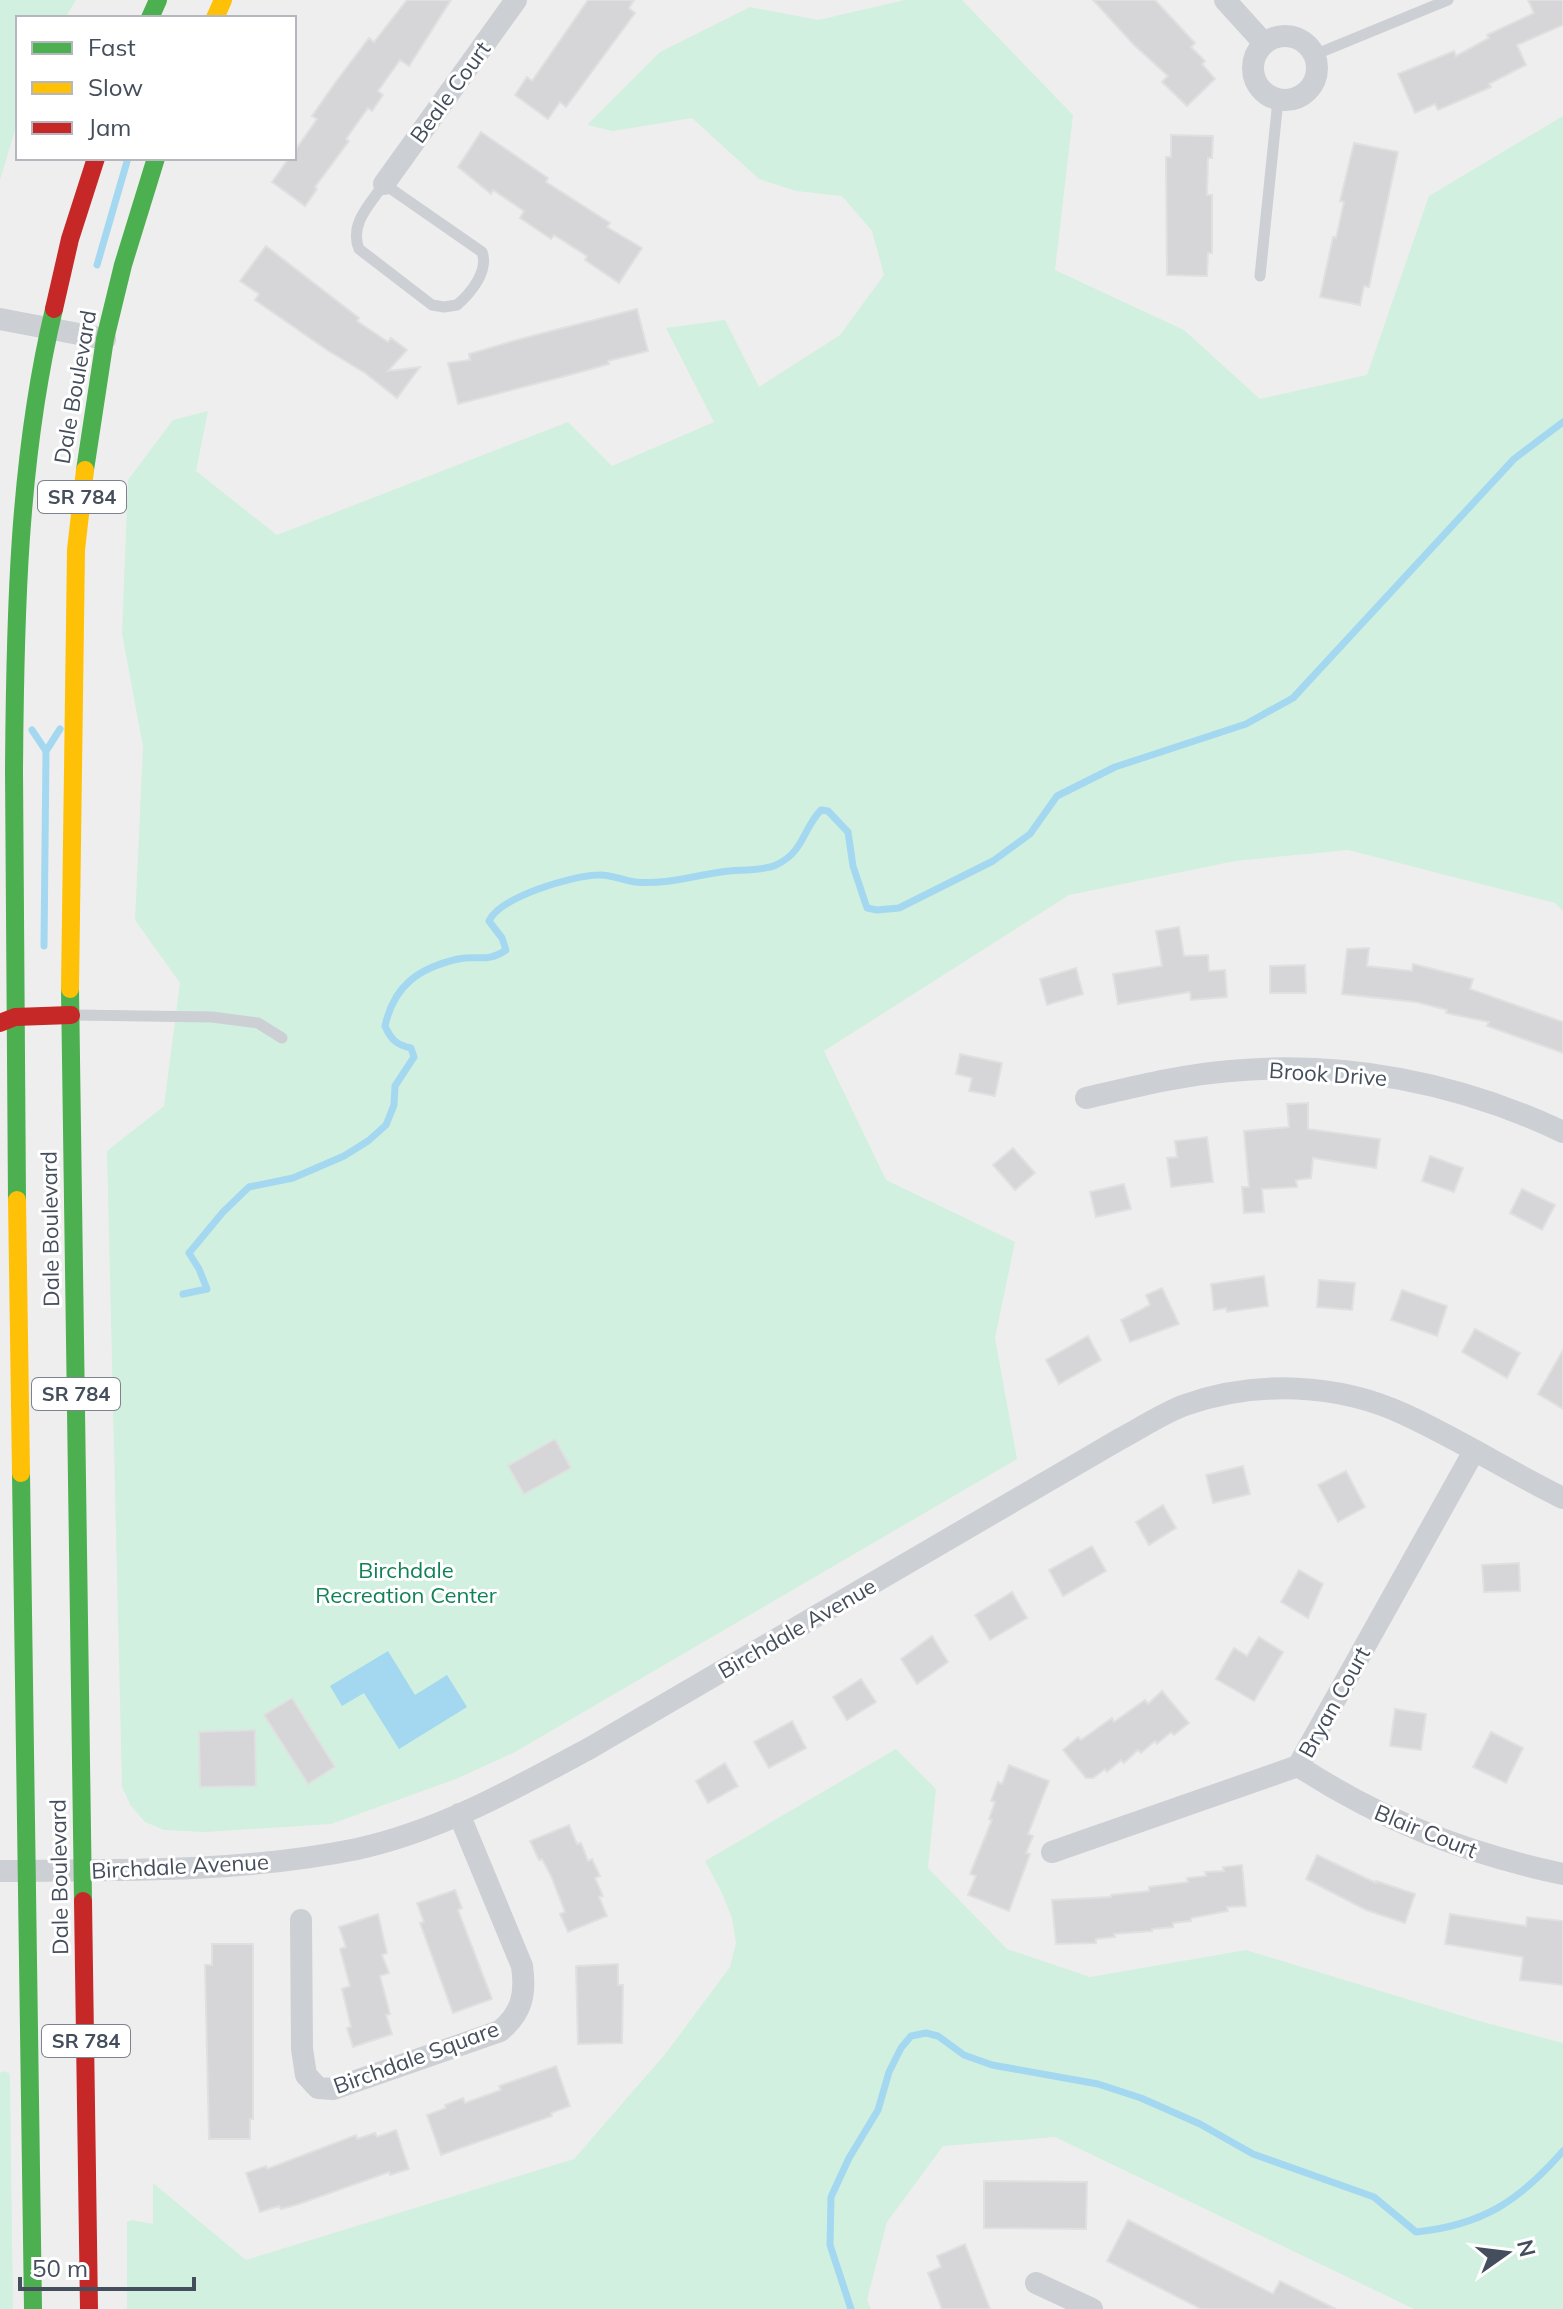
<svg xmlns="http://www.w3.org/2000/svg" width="1563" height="2309" viewBox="0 0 1563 2309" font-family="Mulish,sans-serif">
	<rect width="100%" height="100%" fill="#efeeee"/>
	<path fill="#d1f0e0" d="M0,0H76L65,18H18V120L0,180Z
		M905,0H962L1073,115L1055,270L1184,330L1260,399L1367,375L1429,196L1563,116V911L1555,903L1348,850L1235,861L1069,895L824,1051L886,1180L1015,1242L995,1338L1017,1459L515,1752L456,1779L331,1824L205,1832L164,1830L145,1822L131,1806L122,1787L107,1151L164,1106L180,983L135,920L143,747L122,633L128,480L173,420L208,411L196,471L277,535L568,422L612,466L714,422L666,328L725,320L759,387L840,335L884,275L872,231L842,196L796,191L759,179L692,118L613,131L587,125L660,52L750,7L818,20Z
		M896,1749L936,1789L928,1868L1007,1949L1090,1977L1246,1950L1479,2021L1563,2043V2309H1414L1055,2137L943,2146L887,2222L867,2300L871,2309H127V2222L132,2220L153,2224V2183L246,2260L574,2159L666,2053L730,1967L736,1943L732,1918L722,1893L705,1861Z
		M4,2071L9,2073L10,2078L13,2309H0V2073Z"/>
	<path fill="#a3d8f0" d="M388,1651L415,1695L447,1675L467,1707L399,1749L364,1693L342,1706L330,1686Z"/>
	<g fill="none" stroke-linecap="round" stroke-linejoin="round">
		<path stroke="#a3d8f0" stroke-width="7" d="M97,265L128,158
			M32,730L46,751L44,946
			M46,751L60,729
			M183,1294L207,1289L199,1269L189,1253L223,1212L249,1187L293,1178L344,1156L368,1141L386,1125L394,1105L395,1086L414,1057L411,1048C397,1045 391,1040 385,1026C394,985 419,968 458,959C478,955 487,963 506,950L502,938L489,921C500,897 573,875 599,875C611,874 624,881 635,882C665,885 692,876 721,872C737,869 760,872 776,865C804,852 802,830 821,810L828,811L848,832L853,866L867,908L877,910L899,908L993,861L1030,834L1057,796L1115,767L1246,724L1293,698L1514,459L1563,422
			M851,2309L830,2245L831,2197L849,2158L878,2110L889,2072L901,2048L911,2036L926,2033L938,2036L964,2055L992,2065L1098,2084L1141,2098L1200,2124L1253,2154L1374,2197L1416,2232C1483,2225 1519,2201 1563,2151"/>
	</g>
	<path fill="#d6d6d9" stroke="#e0e0e1" stroke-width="2" d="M407,0H451L409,66L400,60L378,91L383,95L372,111L368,108L346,139L349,141L315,187L317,189L305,206L272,182L289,158H294V152L317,119L312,116L335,83L369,38L374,42Z
		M588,0H634L629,8L635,13L566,107L560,102L548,119L515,95L527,77L532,81Z
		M1093,0H1155L1195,43L1191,47L1205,61L1202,64L1215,79L1187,106L1162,82L1168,76L1133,44Z
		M1528,0H1563V25L1517,45L1526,65L1489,84L1491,87L1438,110L1435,104L1415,113L1398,74L1454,51L1456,56L1489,38L1487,35L1534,13Z
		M481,132L548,178L546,182L610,223L607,227L642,248L619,283L585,260L587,256L554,235L551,239L520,218L524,211L493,190L491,194L458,167Z
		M1171,135L1213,136L1212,158H1208L1207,195H1212V253H1208L1207,276L1167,275L1166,157H1171Z
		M1354,143L1398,152L1369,287L1364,286L1360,305L1320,297L1333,237L1336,238L1344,202L1340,201Z
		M266,246L359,318L357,321L388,342L391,338L407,350L388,371L420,367L397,398L365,373L327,350L255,300L259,294L240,281Z
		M637,309L648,351L608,361L609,364L573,374L458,404L448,363L470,360L469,354L524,338Z
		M1179,927L1184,956L1208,955L1209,971L1225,970L1227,997L1191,1000L1190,992L1118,1004L1113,974L1162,966L1156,931Z
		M1369,948L1367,966L1412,971L1413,964L1473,979L1470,989L1563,1022V1053L1487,1026L1489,1022L1446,1013L1447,1010L1416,1002L1342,994L1347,949Z
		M1305,965L1306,993H1270V966Z
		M1076,968L1083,994L1047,1005L1040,979Z
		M960,1054L1002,1063L995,1096L969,1091L972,1078L956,1074Z
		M1308,1103V1129L1380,1139L1376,1168L1313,1158L1311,1178L1296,1180L1297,1187L1262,1189L1264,1212L1244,1213L1242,1187H1249L1244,1131L1289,1127L1287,1104Z
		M1207,1137L1213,1182L1171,1187L1167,1158L1177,1157L1175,1141Z
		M1013,1148L1035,1173L1015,1190L993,1165Z
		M1430,1156L1463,1168L1454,1192L1422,1181Z
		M1124,1184L1131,1209L1096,1217L1090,1192Z
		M1522,1189L1555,1205L1542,1230L1510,1213Z
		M1264,1276L1268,1306L1227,1312L1226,1308L1214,1310L1211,1284Z
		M1319,1280L1355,1283L1352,1310L1317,1307Z
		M1162,1288L1179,1324L1130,1342L1121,1320L1150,1305L1146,1295Z
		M1402,1290L1447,1306L1437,1336L1391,1320Z
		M1475,1329L1520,1353L1507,1378L1462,1352Z
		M1088,1336L1101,1360L1059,1384L1046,1360Z
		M1563,1350V1409L1538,1394Z
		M555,1439L571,1468L524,1494L508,1466Z
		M1243,1466L1250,1494L1213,1503L1206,1475Z
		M1346,1471L1365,1507L1338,1522L1318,1485Z
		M1163,1505L1176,1528L1149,1545L1136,1522Z
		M1092,1546L1106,1571L1063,1596L1049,1570Z
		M1519,1563L1520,1591L1484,1592L1482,1565Z
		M1299,1570L1323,1584L1308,1618L1281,1602Z
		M1012,1592L1027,1618L990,1640L975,1615Z
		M932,1636L948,1662L917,1684L901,1659Z
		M1259,1637L1283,1652L1254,1701L1216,1679L1234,1648L1247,1656Z
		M861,1679L876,1702L847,1720L833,1697Z
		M1162,1691L1189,1723L1174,1735L1171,1732L1157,1744L1155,1741L1141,1753L1138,1750L1124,1763L1121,1760L1107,1772L1105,1769L1093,1778H1086L1063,1750L1078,1737L1081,1740L1112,1718L1114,1722L1145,1700L1148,1704Z
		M292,1698L335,1767L308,1784L264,1715Z
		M1395,1709L1426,1714L1421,1750L1390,1746Z
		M792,1721L806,1748L769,1768L754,1742Z
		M255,1730L256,1786L200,1787L199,1732Z
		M1491,1732L1523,1748L1506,1783L1473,1767Z
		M725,1763L738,1786L708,1803L696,1781Z
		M1009,1765L1049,1781L1028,1834L1033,1836L1026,1853L1030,1854L1009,1911L968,1895L976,1876L970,1874L992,1820L989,1819L995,1802L991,1801L998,1782L1002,1784Z
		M569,1825L577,1844L581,1843L588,1861L592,1859L600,1876L595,1878L603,1896L599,1897L607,1916L568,1932L560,1914L565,1912L551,1876L542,1859L539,1860L530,1841Z
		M1317,1855L1376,1883V1881L1415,1894L1405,1923L1366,1910L1306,1879Z
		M1242,1865L1246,1906L1227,1907L1228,1911L1191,1918V1921L1173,1923V1927L1152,1929V1931L1114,1934L1115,1937L1096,1939V1943L1056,1944L1052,1900L1111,1897V1895L1149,1891V1887L1188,1882L1187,1878L1206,1876L1205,1872L1224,1871L1223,1867Z
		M455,1890L462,1908L458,1910L492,1999L453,2013L420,1923L424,1922L417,1903Z
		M378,1914L387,1953L382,1955L389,1973L380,1976L390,2014L386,2015L392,2034L353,2047L347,2028L351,2027L342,1989L350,1986L340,1949L346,1947L339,1927Z
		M1450,1914L1526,1926L1527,1917L1563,1921V1985L1520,1980L1523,1957L1445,1944Z
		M212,1944H253V2119H250V2139H209L205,1965H212Z
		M618,1964V1985H623L622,2043L578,2044L576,1966Z
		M556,2066L570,2106L551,2113L552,2116L441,2155L427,2115L446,2108L445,2105L463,2098L465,2103L501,2090L499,2086Z
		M396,2130L409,2169L390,2175L389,2172L299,2204L281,2209L279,2206L260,2212L246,2173L266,2166L267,2169L356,2135L357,2139L375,2133L377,2137Z
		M984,2181L1087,2182L1086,2229L984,2228Z
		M1128,2220L1273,2294L1280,2281L1336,2309H1201L1107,2261Z
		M965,2244L990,2309H942L928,2273L941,2267L937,2256Z"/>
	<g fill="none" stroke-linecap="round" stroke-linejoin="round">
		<path stroke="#cccfd3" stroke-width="11" d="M1314,55L1448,0
			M384,184L482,252C489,271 471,293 457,305L444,307L432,305L359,249C349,224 370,204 384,184Z
			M1260,276L1278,100
			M75,1015L212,1017L258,1023L282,1038"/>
		<path stroke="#cccfd3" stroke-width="22" d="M1225,0L1264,43
			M1253 68a32 32 0 1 1 64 0a32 32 0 1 1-64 0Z
			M384,184L516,0
			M0,319L105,339
			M1086,1098C1134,1087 1181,1075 1230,1071C1344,1060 1460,1083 1563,1132
			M1298,1766C1383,1821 1465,1853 1563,1874
			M1052,1852L1298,1766L1474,1451
			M0,1871C119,1870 239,1873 357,1849C440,1831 516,1788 590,1748L1120,1439C1141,1428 1163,1413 1185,1405C1256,1380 1338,1383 1406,1415C1460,1440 1510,1472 1563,1498
			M301,1920L302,2049L306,2075L318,2088L333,2089L500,2031C522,2013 526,1994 522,1966L459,1814
			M1036,2283L1092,2309"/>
		<path stroke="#4caf50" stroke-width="18" d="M150,18L158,0
			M85,470L105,339L123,265L156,158
			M70,989L83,1901
			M17,1200C15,1057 14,914 14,771C15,618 18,459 54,309
			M21,1473L33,2309"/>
		<path stroke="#ffc107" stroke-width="18" d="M215,18L223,0
			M70,989L76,550L85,470
			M17,1200L21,1473"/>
		<path stroke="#c62828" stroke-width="18" d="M54,309L70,239L96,158
			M0,1023L15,1017L71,1015
			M83,1901L89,2309"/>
	</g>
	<g text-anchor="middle" stroke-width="6" stroke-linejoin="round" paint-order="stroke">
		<g fill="#fff" stroke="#7c838d" stroke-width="2">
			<rect x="38" y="481" width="88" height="32" rx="6"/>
			<rect x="32" y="1378" width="88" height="32" rx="6"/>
			<rect x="42" y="2025" width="88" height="32" rx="6"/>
		</g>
		<g font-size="20" font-weight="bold" fill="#444e5c">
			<text x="82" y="504">SR 784</text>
			<text x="76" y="1401">SR 784</text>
			<text x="86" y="2048">SR 784</text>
		</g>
		<g font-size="22" fill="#444e5c" stroke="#fff">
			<text transform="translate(450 92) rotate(-54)" y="8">Beale Court</text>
			<text transform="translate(75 387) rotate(-80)" y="8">Dale Boulevard</text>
			<text transform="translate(1328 1074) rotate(4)" y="8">Brook Drive</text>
			<text transform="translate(50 1229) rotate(-91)" y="8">Dale Boulevard</text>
			<text transform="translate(797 1628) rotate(-30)" y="8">Birchdale Avenue</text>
			<text transform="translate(1334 1702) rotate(-61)" y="8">Bryan Court</text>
			<text transform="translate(1426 1831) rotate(22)" y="8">Blair Court</text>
			<text transform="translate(180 1866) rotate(-3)" y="8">Birchdale Avenue</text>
			<text transform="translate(59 1877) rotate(-91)" y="8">Dale Boulevard</text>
			<text transform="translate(416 2057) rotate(-20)" y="8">Birchdale Square</text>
		</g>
		<g font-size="22" fill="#118256" stroke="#fff">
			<text x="406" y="1578">Birchdale<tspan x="406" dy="25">Recreation Center</tspan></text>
		</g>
	</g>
	<rect x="16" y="16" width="280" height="144" fill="#ffffff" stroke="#b4b8be" stroke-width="2"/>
	<rect x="32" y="42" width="40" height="12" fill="#4caf50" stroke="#b4b8be" stroke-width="2"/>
	<text x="88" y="56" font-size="24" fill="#444e5c">Fast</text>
	<rect x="32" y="82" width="40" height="12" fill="#ffc107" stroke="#b4b8be" stroke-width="2"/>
	<text x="88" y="96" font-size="24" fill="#444e5c">Slow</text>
	<rect x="32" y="122" width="40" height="12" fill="#c62828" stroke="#b4b8be" stroke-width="2"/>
	<text x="88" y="136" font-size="24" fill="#444e5c">Jam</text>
	<g transform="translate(1507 2253) rotate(76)" stroke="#ffffff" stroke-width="6" paint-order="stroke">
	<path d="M0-6L14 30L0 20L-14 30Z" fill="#444e5c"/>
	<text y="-12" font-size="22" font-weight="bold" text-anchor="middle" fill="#444e5c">N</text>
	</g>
	<path d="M20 2277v12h174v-12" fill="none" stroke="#444e5c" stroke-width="4"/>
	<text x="32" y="2277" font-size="24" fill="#444e5c" stroke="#ffffff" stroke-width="6" paint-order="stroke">50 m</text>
</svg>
